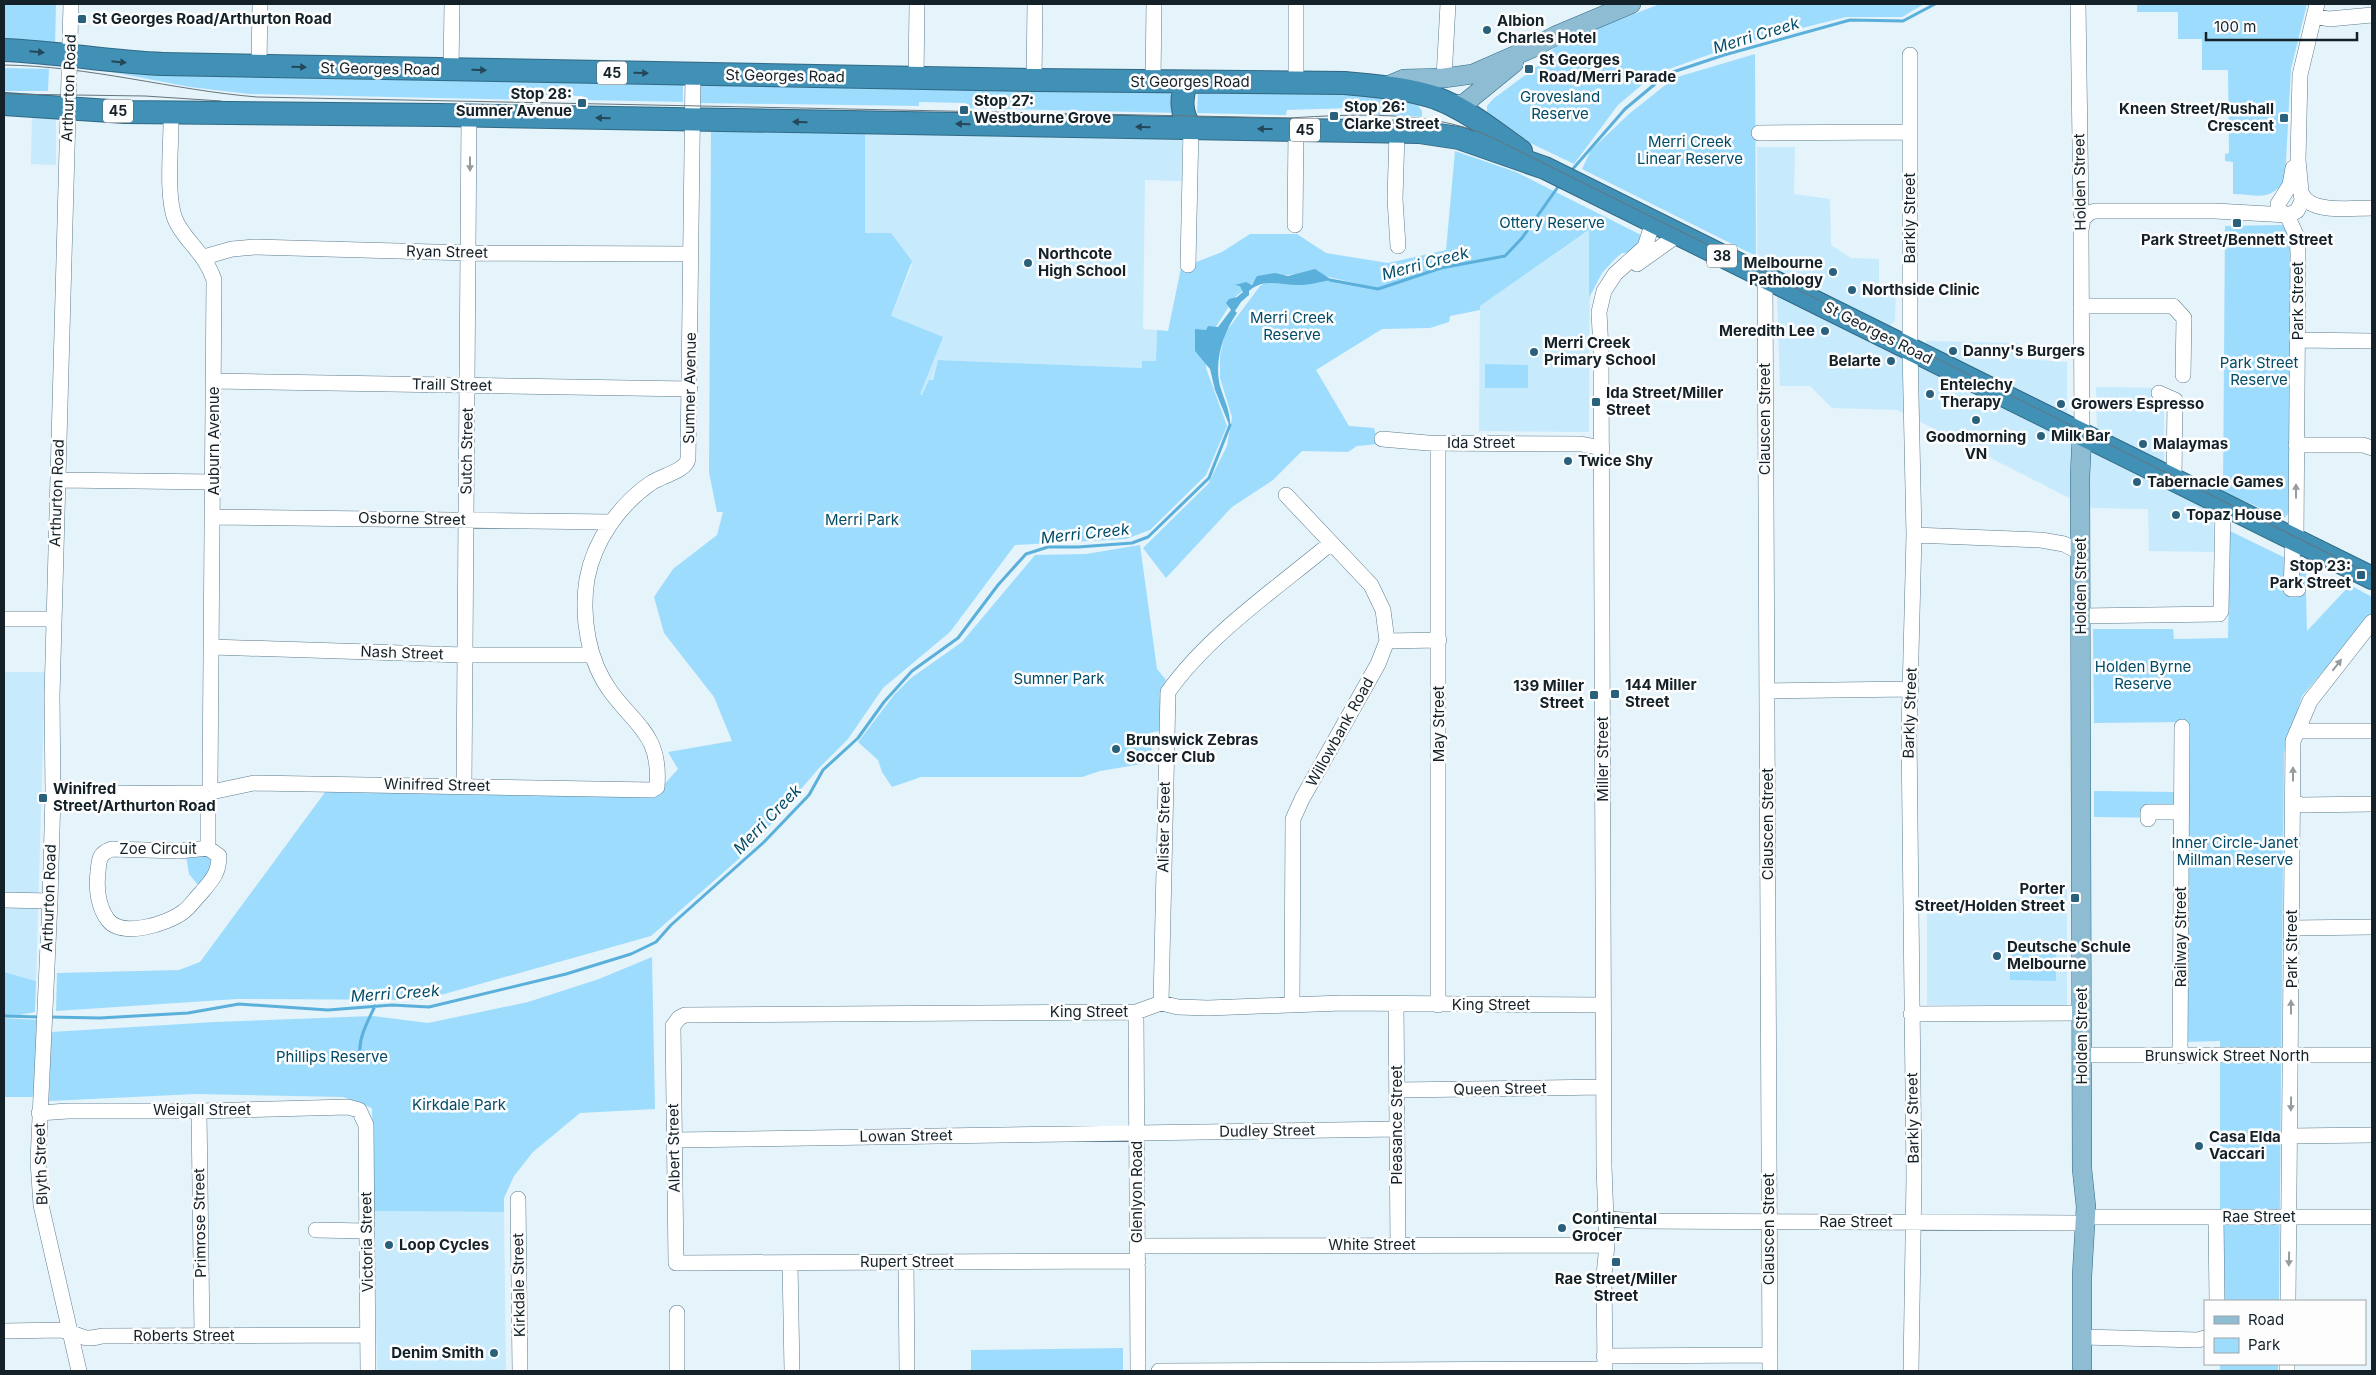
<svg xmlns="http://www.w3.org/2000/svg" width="2376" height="1375" viewBox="0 0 2376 1375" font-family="Inter,sans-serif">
	<rect width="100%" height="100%" fill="#e5f3fb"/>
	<path fill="#c7eafd" d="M32,116H52L56,121V165L31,164Z
		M865,132L1182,138V181L1145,180L1143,329L1157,330L1156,361L1142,368L938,360L932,380L929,381L923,395L868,373L912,265L865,233Z
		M1757,147H1795L1794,194L1830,199L1831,245L1851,258L1879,259V290H1896L1895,321L1889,326L1757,258Z
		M1590,230L1589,432L1479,431L1480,306Z
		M1777,296L2213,508L2214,552L2149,551L2148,509L2093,508L2081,504L1897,410L1832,408L1810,386H1780Z
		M1926,341L2018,343L2021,359L2067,362V413L1926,345Z
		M2096,387L2164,388V462L2097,428Z
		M4,672H45L36,981L4,972Z
		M2030,888H2067V1005H1927V907H1997V899H2030Z
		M374,1211L504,1212L506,1371H377Z"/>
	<path fill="#9edcfd" d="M4,4H56L55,47L4,45Z
		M1660,4H1924L1902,17H1846L1742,43L1655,74L1618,105L1574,164L1522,139L1487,112V106L1493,99L1543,62L1541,60L1561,42Z
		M2137,4H2307L2291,69L2285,179C2271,203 2255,194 2233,194V162L2225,161V154L2229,153L2228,70H2202V39H2178V12H2137Z
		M1755,54L1756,256L1582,169L1591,150L1629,114L1674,78Z
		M4,68L49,69L48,91H4Z
		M102,68L683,78V102L584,100L583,96L536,95V100L249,94L190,87L101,70Z
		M701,79L1180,88L1179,113L967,108L966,103L919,102V106L700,103Z
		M1198,89L1362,91L1417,104L1422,111V117L1349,113L1348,108L1287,110L1286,115L1197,113Z
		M711,131L865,132V233H891L912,261L891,316L943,337L920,394L922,395L929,380H933L938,360L1142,368V361H1156L1157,330L1168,331L1181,268L1222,252L1250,234H1297L1326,253L1388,263L1446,250L1455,151L1516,172L1643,236L1636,252L1622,253L1615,259L1602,273L1589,298V230L1480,306V310L1450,316L1449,322L1430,328L1382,329L1316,370L1349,426L1374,428L1378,444L1357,446L1348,452L1302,451L1273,480L1232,507L1166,578L1143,548L1208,484L1227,446L1232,417L1220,378V356L1225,333L1260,286L1273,278L1309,276L1363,285L1312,273L1260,277L1235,297L1210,336L1206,368L1227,426L1206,475L1150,530L1126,539L1015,545L950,632L883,688L848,739L819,768L749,850L651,936L423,1000L237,999L56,1011L57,973L179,970L200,962L326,791L653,797L678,769L668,752L732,741L714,697L664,633L654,597L673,569L717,535L723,512H717L709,472Z
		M2283,225L2290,227L2292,230L2291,511L2284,518L2223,492L2225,226Z
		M1485,364L1528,365V388H1485Z
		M2230,531L2306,568V584H2304L2303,591L2306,592L2307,631L2350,585L2372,597V614L2302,696L2284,753L2279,1301H2220V1041L2185,1042L2187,722L2094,723L2093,629H2173L2174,639L2228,638Z
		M1140,545L1157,669L1166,680L1161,690L1160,731L1149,733L1154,762L1100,771L1082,777H921L892,787L882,772L878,760L858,742L894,695L911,678L962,642L1035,555L1086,554Z
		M2094,791L2175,792V818L2094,817Z
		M186,856H208C217,866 205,876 198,885L189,874Z
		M2009,950H2056V981L2010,980Z
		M652,957L655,1109L580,1113L533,1152L514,1176L504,1198V1212L374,1211L372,1108L343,1097L196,1094L49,1101L51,1032L215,1022L373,1016L428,1023L528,1002L599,979Z
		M4,972L36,981L35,1012L9,1017L4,1016Z
		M4,1018L40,1020L38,1097H4Z
		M1123,1348V1371H971V1350Z
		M2220,1364H2278V1371H2220Z"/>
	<path fill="#5ab0da" d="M1315,269L1332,280C1322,281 1311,285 1301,285C1282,286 1265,277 1249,291V295L1241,302L1235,311L1237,313C1223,333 1214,361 1220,386C1224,400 1231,412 1230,427L1215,390L1210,369L1195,351V329L1206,330L1208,326L1218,327L1231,310L1226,303L1229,299L1237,297L1243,292L1240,286L1235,285L1246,282L1252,285L1257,276L1275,273L1288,276Z"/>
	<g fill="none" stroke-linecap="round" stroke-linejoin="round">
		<path stroke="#5ab0da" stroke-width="3" d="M1571,171L1625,109L1667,74L1724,55L1850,20L1903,21L1935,4
			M1330,280L1378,289L1441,268L1505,256L1522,238L1560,184
			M4,1016L40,1017
			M49,1017L100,1018L188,1013L239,1004L328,1010L392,1005L429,1007L566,974L631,954L656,942L671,925L764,842L809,795L823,770L858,738L884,702L912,671L958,638L998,585L1026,554L1048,547H1078L1132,543L1148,537L1209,478L1230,425
			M360,1055C358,1038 368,1021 375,1006"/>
		<defs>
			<path id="minor" d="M71,4L52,696L53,794L50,901L38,1161L41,1205L79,1371
				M1296,4V83
				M2078,4L2081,213L2083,219L2081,230L2082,434
				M2314,16L2329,19L2372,15
				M1910,55V349L1914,535L1909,733L1914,1176L1911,1371
				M259,66L260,4
				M451,70L452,4
				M916,78L917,4
				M1444,78L1448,4
				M1034,80L1035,4
				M1153,82L1154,4
				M168,111L171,123C171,149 166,196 175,219C184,241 205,252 214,280L210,784
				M1397,132L1395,199L1398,246
				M1759,133L1909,132
				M2302,194C2310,214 2354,208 2372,208
				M2286,215L2279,210L2278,204L2290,185L2293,168
				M2287,215L2297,237L2298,253L2296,540
				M2083,219L2089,213L2095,211H2215L2288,215L2297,211L2302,201L2298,160L2300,75L2317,4
				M1295,225L1296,130
				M204,257L232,249L255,247L470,253L691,254
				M1637,264L1679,234
				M1188,265L1191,128
				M1765,277L1770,1371
				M2081,306H2173L2184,318L2183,375
				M2297,340L2372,341
				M214,381L690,389
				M2159,393L2175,400L2174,480
				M1382,439L1428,443L1581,444L1602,448
				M2296,445H2363L2372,448
				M58,480L213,482
				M1286,495L1371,585L1383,610L1387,641L1378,664L1302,799L1293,819L1292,1004
				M213,517L611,522
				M1914,535L2041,540L2064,544L2081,553
				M2293,539L2291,589H2298
				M2081,616L2219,614L2221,611L2223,504
				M4,619H54
				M1387,641L1439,640
				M212,647L464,655H592
				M1767,691L1911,689
				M2297,731H2372
				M464,786L469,116
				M216,791L254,783L652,790L657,787C661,736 638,728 611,692C588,661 581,617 587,579C594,541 619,505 651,483C661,476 686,471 688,459L693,74
				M53,794L201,793
				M208,799V848
				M2293,802L2302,805L2372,804
				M2148,819V812H2181
				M208,848L219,856C219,873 212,880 201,893C195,899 190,907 183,912C167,924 122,938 108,920C98,907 96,888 98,872C99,860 99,853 112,849L179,851Z
				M4,900L50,901
				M2292,928L2372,927
				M1161,1003L1168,692C1208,635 1277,588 1331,543
				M1396,1004L1398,1245
				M1438,1005V443
				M1136,1012L1138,1371
				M1911,1014L2082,1013
				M2082,1055H2372
				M2180,1056L2182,727
				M1397,1090L1604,1087
				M199,1111L202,1335
				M39,1113L68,1111H199L348,1107L359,1110L366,1125L368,1371
				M2290,1136L2372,1135
				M674,1140L1397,1129
				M518,1199L520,1371
				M2086,1217H2372
				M2216,1217L2217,1301
				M1600,1218L1633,1221L2078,1223
				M316,1230L366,1231
				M1137,1246L1607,1245
				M1138,1261L676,1263L673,1026L679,1018L685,1015L1136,1012L1161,1003L1178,1007L1208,1008L1342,1003L1603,1005
				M906,1262L907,1371
				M790,1263L792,1371
				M2288,1301L2293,741L2310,701L2372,622
				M677,1313V1371
				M4,1331L61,1330C80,1333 80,1342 102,1336L368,1335
				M2082,1337L2198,1340L2205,1338
				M1604,1356L1770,1355
				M1159,1371L1605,1369
				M1605,1371L1604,1275L1607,1245L1604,1167L1601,350L1599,312L1604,291L1615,274L1645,247L1653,222
				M2287,1371V1364"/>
			<path id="major" d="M1385,87L1404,79L1444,78L1473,74L1532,48L1555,36L1631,4
				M1454,106L1465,103L1514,63
				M2082,434L2080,476L2082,1169L2086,1207L2082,1276V1371"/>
			<path id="highway" d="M4,50C57,52 110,62 163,64L1034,80L1345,83C1376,86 1407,88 1436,98C1468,110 1494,132 1521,151
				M1187,82C1180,97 1181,115 1191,128
				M4,104L125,112L440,115L1419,132L1459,138L1545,168L2372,578"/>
		</defs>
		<use href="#minor" stroke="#5c7c8e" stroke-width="16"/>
		<use href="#major" stroke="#316984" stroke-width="20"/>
		<use href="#highway" stroke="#316984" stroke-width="24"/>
		<use href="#minor" stroke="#fff" stroke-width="15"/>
		<use href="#major" stroke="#8dbcd3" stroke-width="19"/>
		<use href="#highway" stroke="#4190b6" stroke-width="22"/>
		<path stroke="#67747c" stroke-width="1" d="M4,65C90,66 172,90 257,97L1290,118C1354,114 1431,110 1491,137L2372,575
			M4,94L145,96L221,101"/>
	</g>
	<defs><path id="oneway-solid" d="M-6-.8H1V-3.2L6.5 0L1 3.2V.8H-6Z" transform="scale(1.25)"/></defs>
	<g fill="#24485a">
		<use href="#oneway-solid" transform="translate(37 52) rotate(5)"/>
		<use href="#oneway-solid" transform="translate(119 62) rotate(6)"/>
		<use href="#oneway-solid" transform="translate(299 67) rotate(1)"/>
		<use href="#oneway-solid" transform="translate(479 70) rotate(1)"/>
		<use href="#oneway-solid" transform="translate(641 73) rotate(1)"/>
		<use href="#oneway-solid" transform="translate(603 118) rotate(-179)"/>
		<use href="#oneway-solid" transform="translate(800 122) rotate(-179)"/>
		<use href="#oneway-solid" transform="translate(963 124) rotate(-179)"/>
		<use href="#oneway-solid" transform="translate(1143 127) rotate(-179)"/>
		<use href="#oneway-solid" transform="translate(1265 129) rotate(-179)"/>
	</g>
	<g fill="#959b9e">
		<use href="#oneway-solid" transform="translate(470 164) rotate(90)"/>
		<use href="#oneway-solid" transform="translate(2296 491) rotate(-90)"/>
		<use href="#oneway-solid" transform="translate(2337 665) rotate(-52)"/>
		<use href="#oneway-solid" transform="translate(2293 774) rotate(-90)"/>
		<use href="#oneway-solid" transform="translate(2291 1007) rotate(-90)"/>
		<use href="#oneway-solid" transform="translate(2291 1104) rotate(91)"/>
		<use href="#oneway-solid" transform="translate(2289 1259) rotate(91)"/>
	</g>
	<g fill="#29607b" stroke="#fdfdfd" stroke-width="2">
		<rect x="77" y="14" width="10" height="10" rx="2.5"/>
		<circle cx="1487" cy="30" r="5"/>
		<rect x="1524" y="64" width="10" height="10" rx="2.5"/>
		<rect x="577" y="98" width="10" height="10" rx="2.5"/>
		<rect x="959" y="105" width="10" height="10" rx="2.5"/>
		<rect x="1329" y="111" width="10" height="10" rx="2.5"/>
		<rect x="2279" y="113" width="10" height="10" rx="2.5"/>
		<rect x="2232" y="218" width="10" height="10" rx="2.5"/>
		<circle cx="1028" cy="263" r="5"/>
		<circle cx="1833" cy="272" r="5"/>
		<circle cx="1852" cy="290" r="5"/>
		<circle cx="1825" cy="331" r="5"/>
		<circle cx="1953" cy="351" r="5"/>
		<circle cx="1534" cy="352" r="5"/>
		<circle cx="1891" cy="361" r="5"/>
		<circle cx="1930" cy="394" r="5"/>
		<rect x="1591" y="397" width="10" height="10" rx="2.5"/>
		<circle cx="2061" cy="404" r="5"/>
		<circle cx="1976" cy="420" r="5"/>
		<circle cx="2041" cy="436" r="5"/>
		<circle cx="2143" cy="444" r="5"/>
		<circle cx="1568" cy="461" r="5"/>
		<circle cx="2137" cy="482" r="5"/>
		<circle cx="2176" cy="515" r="5"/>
		<rect x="2356" y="570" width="10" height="10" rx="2.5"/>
		<rect x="1610" y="689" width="10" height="10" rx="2.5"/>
		<rect x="1589" y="690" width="10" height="10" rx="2.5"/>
		<circle cx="1116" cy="749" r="5"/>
		<rect x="38" y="793" width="10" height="10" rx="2.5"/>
		<rect x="2070" y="893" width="10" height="10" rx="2.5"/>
		<circle cx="1997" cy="956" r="5"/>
		<circle cx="2199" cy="1146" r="5"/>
		<circle cx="1562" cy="1228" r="5"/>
		<circle cx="389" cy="1245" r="5"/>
		<rect x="1611" y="1257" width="10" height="10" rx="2.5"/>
		<circle cx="494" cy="1353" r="5"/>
	</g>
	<g text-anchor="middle" stroke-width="5" stroke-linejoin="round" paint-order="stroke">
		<g fill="#fdfdfd" stroke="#5a6368" stroke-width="1">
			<rect x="597" y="61.5" width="30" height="23" rx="4"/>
			<rect x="103" y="99.5" width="30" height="23" rx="4"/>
			<rect x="1290" y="118.5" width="30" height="23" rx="4"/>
			<rect x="1707" y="244.5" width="30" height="23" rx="4"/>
		</g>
		<g font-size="14" font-weight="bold" fill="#142128">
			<text x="612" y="78">45</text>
			<text x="118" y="116">45</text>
			<text x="1305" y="135">45</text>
			<text x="1722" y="261">38</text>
		</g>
		<g font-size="15" font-weight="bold" fill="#142128" stroke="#fdfdfd" text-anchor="start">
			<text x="92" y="24">St Georges Road/Arthurton Road</text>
			<text x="1497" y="26">Albion<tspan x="1497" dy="17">Charles Hotel</tspan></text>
			<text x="1539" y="65">St Georges<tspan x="1539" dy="17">Road/Merri Parade</tspan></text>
			<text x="572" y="99" text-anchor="end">Stop 28:<tspan x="572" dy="17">Sumner Avenue</tspan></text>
			<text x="974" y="106">Stop 27:<tspan x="974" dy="17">Westbourne Grove</tspan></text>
			<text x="1344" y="112">Stop 26:<tspan x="1344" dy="17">Clarke Street</tspan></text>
			<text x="2274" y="114" text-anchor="end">Kneen Street/Rushall<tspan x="2274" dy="17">Crescent</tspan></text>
			<text x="2237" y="245" text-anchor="middle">Park Street/Bennett Street</text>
			<text x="1038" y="259">Northcote<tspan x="1038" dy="17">High School</tspan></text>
			<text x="1823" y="268" text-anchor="end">Melbourne<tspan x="1823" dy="17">Pathology</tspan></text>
			<text x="1862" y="295">Northside Clinic</text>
			<text x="1815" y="336" text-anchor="end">Meredith Lee</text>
			<text x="1544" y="348">Merri Creek<tspan x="1544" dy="17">Primary School</tspan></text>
			<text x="1963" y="356">Danny's Burgers</text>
			<text x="1881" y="366" text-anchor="end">Belarte</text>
			<text x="1940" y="390">Entelechy<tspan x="1940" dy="17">Therapy</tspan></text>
			<text x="1606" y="398">Ida Street/Miller<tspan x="1606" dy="17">Street</tspan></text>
			<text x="2071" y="409">Growers Espresso</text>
			<text x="2051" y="441">Milk Bar</text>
			<text x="1976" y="442" text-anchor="middle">Goodmorning<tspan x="1976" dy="17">VN</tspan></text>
			<text x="2153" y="449">Malaymas</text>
			<text x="1578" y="466">Twice Shy</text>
			<text x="2147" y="487">Tabernacle Games</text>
			<text x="2186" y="520">Topaz House</text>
			<text x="2351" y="571" text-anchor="end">Stop 23:<tspan x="2351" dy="17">Park Street</tspan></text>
			<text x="1625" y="690">144 Miller<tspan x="1625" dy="17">Street</tspan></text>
			<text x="1584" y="691" text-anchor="end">139 Miller<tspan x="1584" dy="17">Street</tspan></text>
			<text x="1126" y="745">Brunswick Zebras<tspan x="1126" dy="17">Soccer Club</tspan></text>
			<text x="53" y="794">Winifred<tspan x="53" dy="17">Street/Arthurton Road</tspan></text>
			<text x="2065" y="894" text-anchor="end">Porter<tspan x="2065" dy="17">Street/Holden Street</tspan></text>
			<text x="2007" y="952">Deutsche Schule<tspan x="2007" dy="17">Melbourne</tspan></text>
			<text x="2209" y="1142">Casa Elda<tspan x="2209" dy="17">Vaccari</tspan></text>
			<text x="1572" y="1224">Continental<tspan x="1572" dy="17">Grocer</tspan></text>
			<text x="399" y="1250">Loop Cycles</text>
			<text x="1616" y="1284" text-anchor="middle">Rae Street/Miller<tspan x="1616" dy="17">Street</tspan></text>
			<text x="484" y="1358" text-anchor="end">Denim Smith</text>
		</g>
		<g font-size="15" fill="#142128" stroke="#fdfdfd">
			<text transform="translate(380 69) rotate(1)" y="5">St Georges Road</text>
			<text transform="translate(785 76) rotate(1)" y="5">St Georges Road</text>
			<text x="1190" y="87">St Georges Road</text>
			<text transform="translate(69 88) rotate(-88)" y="5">Arthurton Road</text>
			<text transform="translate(2080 182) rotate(-91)" y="5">Holden Street</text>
			<text transform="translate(1910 218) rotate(-90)" y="5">Barkly Street</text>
			<text transform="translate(447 252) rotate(1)" y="5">Ryan Street</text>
			<text transform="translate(2298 301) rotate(-90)" y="5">Park Street</text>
			<text transform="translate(1878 333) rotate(27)" y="5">St Georges Road</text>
			<text transform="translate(452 385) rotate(1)" y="5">Traill Street</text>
			<text transform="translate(690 388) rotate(-89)" y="5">Sumner Avenue</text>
			<text transform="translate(1765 419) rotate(-90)" y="5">Clauscen Street</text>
			<text transform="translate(214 441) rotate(-90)" y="5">Auburn Avenue</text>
			<text x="1481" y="448">Ida Street</text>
			<text transform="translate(467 451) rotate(-89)" y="5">Sutch Street</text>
			<text transform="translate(57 493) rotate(-88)" y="5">Arthurton Road</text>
			<text transform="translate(412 519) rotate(1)" y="5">Osborne Street</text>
			<text transform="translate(2081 586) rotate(-90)" y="5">Holden Street</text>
			<text transform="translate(402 653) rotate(2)" y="5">Nash Street</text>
			<text transform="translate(1910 713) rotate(-88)" y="5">Barkly Street</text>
			<text transform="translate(1439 724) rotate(-90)" y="5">May Street</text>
			<text transform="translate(1340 732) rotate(-61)" y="5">Willowbank Road</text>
			<text transform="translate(1603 759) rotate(-90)" y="5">Miller Street</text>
			<text transform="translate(437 785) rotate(1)" y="5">Winifred Street</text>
			<text transform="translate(1768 824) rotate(-90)" y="5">Clauscen Street</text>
			<text transform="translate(1164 827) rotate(-89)" y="5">Alister Street</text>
			<text x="158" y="854">Zoe Circuit</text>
			<text transform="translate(49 898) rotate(-88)" y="5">Arthurton Road</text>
			<text transform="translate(2181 937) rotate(-90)" y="5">Railway Street</text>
			<text transform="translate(2292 949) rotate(-90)" y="5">Park Street</text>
			<text x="1491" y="1010">King Street</text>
			<text x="1089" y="1017">King Street</text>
			<text transform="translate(2082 1036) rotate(-90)" y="5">Holden Street</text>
			<text x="2227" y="1061">Brunswick Street North</text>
			<text transform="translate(1500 1089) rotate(-1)" y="5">Queen Street</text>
			<text x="202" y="1115">Weigall Street</text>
			<text transform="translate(1913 1118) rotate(-91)" y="5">Barkly Street</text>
			<text transform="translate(1397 1125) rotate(-90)" y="5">Pleasance Street</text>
			<text transform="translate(1267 1131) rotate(-1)" y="5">Dudley Street</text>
			<text transform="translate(906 1136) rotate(-1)" y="5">Lowan Street</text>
			<text transform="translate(674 1148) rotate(-91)" y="5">Albert Street</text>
			<text transform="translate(41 1164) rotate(-92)" y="5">Blyth Street</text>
			<text transform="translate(1137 1192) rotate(-90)" y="5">Glenlyon Road</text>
			<text x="2259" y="1222">Rae Street</text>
			<text x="1856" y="1227">Rae Street</text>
			<text transform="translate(200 1223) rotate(-91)" y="5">Primrose Street</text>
			<text transform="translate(1769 1229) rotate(-90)" y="5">Clauscen Street</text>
			<text transform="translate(367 1242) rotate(-91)" y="5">Victoria Street</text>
			<text x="1372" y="1250">White Street</text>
			<text x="907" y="1267">Rupert Street</text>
			<text transform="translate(519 1285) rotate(-91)" y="5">Kirkdale Street</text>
			<text x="184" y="1341">Roberts Street</text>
		</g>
		<g font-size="15" fill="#004b68" stroke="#fdfdfd">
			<text x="1560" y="102">Grovesland<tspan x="1560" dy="17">Reserve</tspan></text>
			<text x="1690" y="147">Merri Creek<tspan x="1690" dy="17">Linear Reserve</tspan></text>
			<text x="1552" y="228">Ottery Reserve</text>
			<text x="1292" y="323">Merri Creek<tspan x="1292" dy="17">Reserve</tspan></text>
			<text x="2259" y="368">Park Street<tspan x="2259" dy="17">Reserve</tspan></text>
			<text x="862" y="525">Merri Park</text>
			<text x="2143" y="672">Holden Byrne<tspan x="2143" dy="17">Reserve</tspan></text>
			<text x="1059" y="684">Sumner Park</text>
			<text x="2235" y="848">Inner Circle-Janet<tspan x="2235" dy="17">Millman Reserve</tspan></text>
			<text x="332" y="1062">Phillips Reserve</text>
			<text x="459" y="1110">Kirkdale Park</text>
		</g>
		<g font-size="16" font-style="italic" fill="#004c69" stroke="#fdfdfd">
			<text transform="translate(1756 35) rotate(-17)" y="6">Merri Creek</text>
			<text transform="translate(1425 263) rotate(-15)" y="6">Merri Creek</text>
			<text transform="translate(1085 533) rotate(-6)" y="6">Merri Creek</text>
			<text transform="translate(767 819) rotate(-46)" y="6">Merri Creek</text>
			<text transform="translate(395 993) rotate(-4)" y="6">Merri Creek</text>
		</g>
	</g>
	<rect width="2376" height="1375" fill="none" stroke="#142128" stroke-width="10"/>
	<rect x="2204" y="1300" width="162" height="65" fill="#fdfdfd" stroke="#a0a5a8"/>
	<rect x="2214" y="1316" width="25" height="8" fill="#8dbcd3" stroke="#a0a5a8"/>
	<text x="2248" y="1325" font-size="15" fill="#142128">Road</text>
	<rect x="2214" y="1338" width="25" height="15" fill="#9edcfd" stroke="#a0a5a8"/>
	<text x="2248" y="1350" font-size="15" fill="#142128">Park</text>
	<path d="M2206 32v8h151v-8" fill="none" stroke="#142128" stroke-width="2.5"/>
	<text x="2214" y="32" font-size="15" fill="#142128" stroke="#fdfdfd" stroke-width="4" paint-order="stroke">100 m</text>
</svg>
